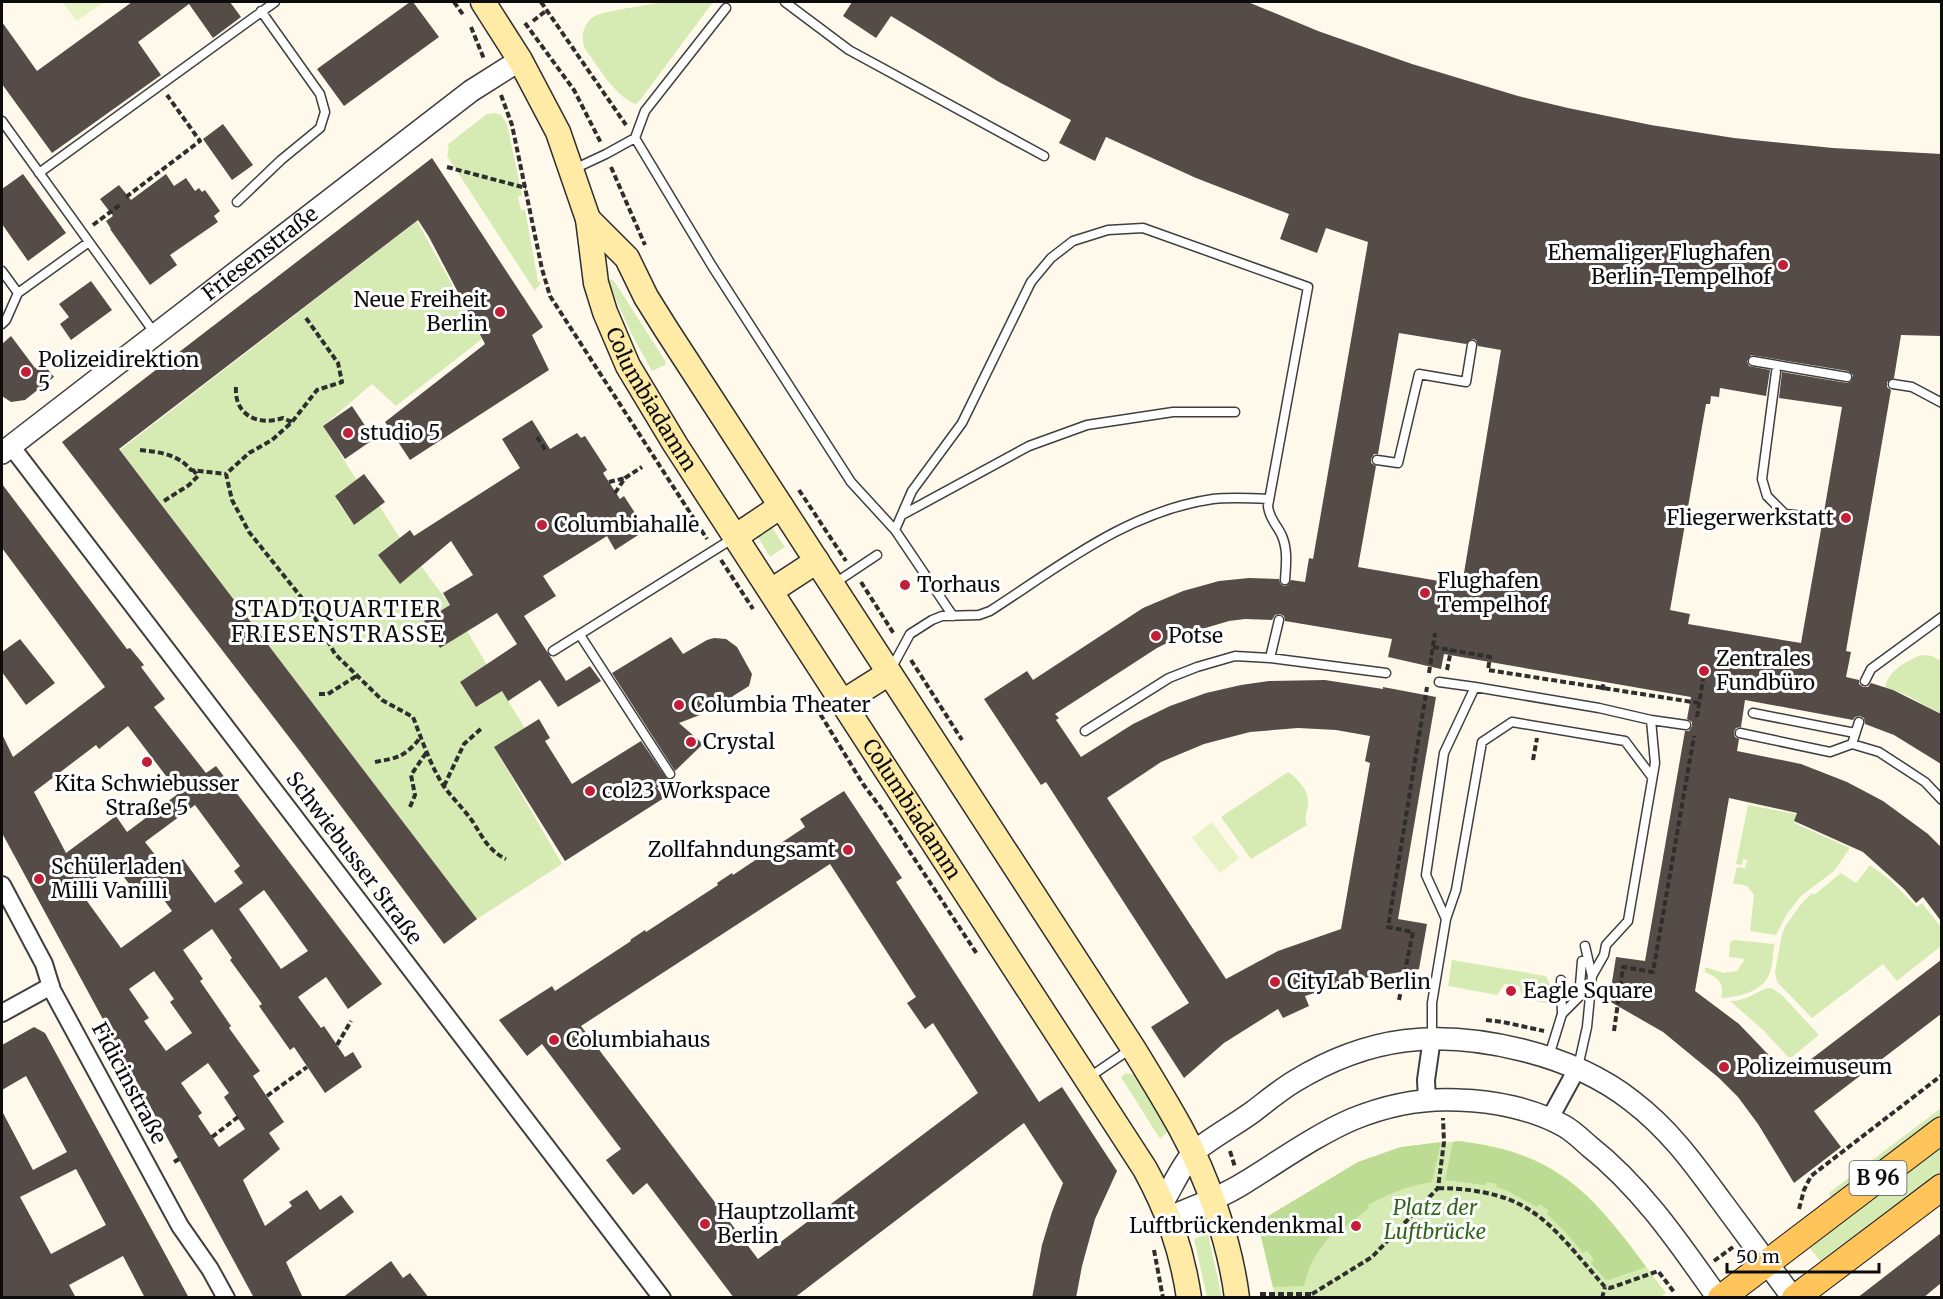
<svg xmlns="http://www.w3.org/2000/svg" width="1943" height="1299" viewBox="0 0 1943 1299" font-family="Merriweather,serif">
	<rect width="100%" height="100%" fill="#fff9eb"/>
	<path fill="#d6ebb3" d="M665,2H713L641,99L636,104C617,99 597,65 585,49C580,37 583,23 595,16C607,10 649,5 665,2Z
		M495,113L501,115L507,124L522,195L518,197L521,210H525L538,281L541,283L535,291L447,156L449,148L447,145L487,114Z
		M417,221L482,339L396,406L372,384L323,426L359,484L337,501L354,525L378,504L400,538L378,555L400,584L421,566L450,605L424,621L440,647L467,631L487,665L460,683L476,707L502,691L525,728L494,747L562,864L477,919L120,450Z
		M610,279L614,281L666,362L665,365L652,371L632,335L608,282Z
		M771,526L785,547L770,557L757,536Z
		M1921,655L1932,656L1941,661V714L1906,695L1885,687C1889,670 1905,662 1921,655Z
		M1288,772C1298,779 1310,791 1308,805C1307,813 1304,816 1307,825L1251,859L1221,817Z
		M1748,805L1796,814L1794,823L1850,848L1834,871L1801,896L1787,914L1776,935L1750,931L1754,895L1747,886L1733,883L1737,867L1745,868L1747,860L1743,859L1742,865L1736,864Z
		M1870,865L1889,879L1917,907L1922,903L1941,927V946L1897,981L1883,964L1812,1018L1777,982L1775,972L1782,934L1786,925L1801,904L1812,893L1814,895L1841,873L1856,883Z
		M1734,940L1774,944C1773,954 1773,970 1767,979C1758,992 1738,997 1723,998L1721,997C1725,982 1717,978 1705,972V967L1724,973L1737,971L1745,959L1729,957L1730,942Z
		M1452,960L1546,976L1551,987L1552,1004L1523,999L1519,986L1505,984L1497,995L1448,986Z
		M1771,988L1781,994L1819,1035L1792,1057H1788L1763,1030L1730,1001C1750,1001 1757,989 1771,988Z
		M1126,1073L1136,1075L1169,1130L1160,1139L1121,1077Z
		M1941,1108V1115L1834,1197L1829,1196L1830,1192Z
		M1459,1141C1481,1144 1502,1147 1522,1155C1589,1179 1625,1240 1666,1293L1660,1298L1275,1297L1260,1232V1221L1358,1162L1401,1147Z
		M1941,1144V1172L1822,1263L1808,1246Z
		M1208,1234L1222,1297H1207L1194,1239Z"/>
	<path fill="#bbdc92" d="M1459,1141C1557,1154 1590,1191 1646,1267L1609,1280L1605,1279L1591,1263L1594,1259L1587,1251L1583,1253L1569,1236L1547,1214L1549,1211L1540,1204L1537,1207L1508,1191L1496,1187L1497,1184L1487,1182L1485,1185L1445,1180L1453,1142Z
		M1441,1142L1432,1182C1408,1186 1389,1193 1368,1205L1369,1208L1338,1232L1336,1230C1319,1247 1309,1263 1304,1286L1273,1287L1260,1232V1221L1358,1162L1401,1147Z"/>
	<path fill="#e7f2c5" d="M62,2H104L77,21Z
		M1212,822L1239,858L1220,873L1192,838Z"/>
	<path fill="#554c48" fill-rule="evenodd" d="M132,2H230L241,17L213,38L189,4L138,42L161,75L52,153L2,84V22L37,71Z
		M410,2H413L439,37L344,106L317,69Z
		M852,2H1248L1318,31L1412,64L1518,96L1568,108L1651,125L1734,138L1833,148L1941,154V336L1901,335L1894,378L1887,382V387L1891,390L1846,651L1851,652L1846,677L1859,680V684L1863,687H1868L1871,683L1893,690L1941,714V764L1894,735L1865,724L1864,718L1860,716L1855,717L1853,720L1745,700L1741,727L1736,728L1734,732L1735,737L1739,739L1737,751L1801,764L1847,782L1883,801L1928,834L1941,847V921L1923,897L1916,903L1904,889L1863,852L1794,821L1797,813L1729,798L1695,991L1739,1024L1789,1076L1941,960V1014L1814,1111L1841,1147L1794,1183L1758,1124L1738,1097L1719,1078L1663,1032L1609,1001L1616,957L1645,961L1685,731H1689L1692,726V722L1687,719L1691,697L1444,654L1441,669L1388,657L1392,639L1285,621L1284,616L1280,614L1275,615L1272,620L1245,619L1229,621L1185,634L1157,648L1055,714L1059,718L1056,720L1081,757L1133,724L1170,706L1206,693L1241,685L1269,681L1325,680L1383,689V687L1436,697L1398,919L1427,924L1419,969L1358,979L1305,996L1309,1006L1283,1018L1278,1009L1224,1043L1184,1078L1151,1027L1189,1003L1046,782L1041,785L984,699L1027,671L1033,680L1143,608L1183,591L1219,581L1249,578L1279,579L1280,583L1284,586L1288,585L1291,580L1305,582L1309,558L1313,559L1368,242L1326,228L1317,253L1280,239L1289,214L1196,178L1106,137L1095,161L1059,143L1071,120L999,82L891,16L876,38L843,16ZM1399,333L1466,344L1472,339L1476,340L1478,346L1501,350L1462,585L1358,567L1376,466L1371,463V459L1374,454H1378ZM1751,355L1848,371L1853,375L1851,381L1847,383L1782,372L1779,398L1842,407L1824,512L1829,515V519L1826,524H1822L1801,643L1688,624L1690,614L1670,610L1706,404H1710L1711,396L1719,397L1720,388L1766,396L1770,370L1749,366L1747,361ZM1298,728L1336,730L1370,736L1365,761L1370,763L1341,929L1278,951L1226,979L1107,798L1161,762L1204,744L1250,732Z
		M223,124L253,165L232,180L203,139Z
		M432,158L543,327L532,335L549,370L410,460L385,422L485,344L429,237L418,220L119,449L477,919L444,944L302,754L62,442Z
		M23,174L66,233L28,261L2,224V189Z
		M166,174L174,186L186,178L195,191L199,188L202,192L205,190L220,211L214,216L218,222L170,255L177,265L150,285L110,229H111L106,221L113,216L100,199L119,185L131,200Z
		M91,281L112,310L71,340L60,324L69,317L59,304Z
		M11,336L35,368L42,362L54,377L25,400L11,402L2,396V344Z
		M352,406L374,439L345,459L323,426Z
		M532,420L550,449L577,433L581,438L585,436L607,470L603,473L620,499L624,496L646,530L615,550L607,536L543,576L556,596L524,616L566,681L590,666L601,681L558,707L540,680L508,701L502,691L476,707L460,682L517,644L497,613L440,648L424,621L450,605L443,593L473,575L451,541L400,584L378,555L410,530L414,536L520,468L502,439Z
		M364,474L385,502L354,525L335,496Z
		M2,484L127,649L130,648L144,665L141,667L165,699L154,707L206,773L216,766L382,984L348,1009L326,977L298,997L321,1028L324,1026L345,1057L353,1052L362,1067L325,1093L294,1047L290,1050L259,1006L262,1004L230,960L232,958L212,929L183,950L203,979L200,981L231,1026L229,1028L260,1071L253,1076L284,1122L269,1133L280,1149L243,1180L265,1226L292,1206L289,1202L307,1190L320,1210L341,1195L354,1212L286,1262L303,1298H254L2,833V734L13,757L105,687L2,548ZM128,726L179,793L127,832L116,816L66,853L34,792L96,745L99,749ZM195,805L240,866L234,871L243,883L215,903L183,859L167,870L145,842ZM115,864L136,894L151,882L172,911L121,948L79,890ZM264,890L308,951L281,969L239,909ZM154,971L174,999L170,1002L192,1033L166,1051L144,1021L149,1018L129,989ZM208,1063L229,1093L224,1097L245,1129L219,1147L198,1116L202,1113L181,1083Z
		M671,637L683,654L707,640L714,638L726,639L737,647L752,674L749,686L733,696L731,703L679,723L703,744L675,771L612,673Z
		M20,639L55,683L26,705L2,672V652Z
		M539,719L550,738L545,741L572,784L641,741L667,779L657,788L664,798L565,861L494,747Z
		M844,791L902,878L896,882L1039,1102L1062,1087L1117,1171L1095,1219L1082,1266L1076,1298H1032L1042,1245L1052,1212L1063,1183L1024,1123L794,1298H734L647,1183L633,1195L619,1177L606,1160L621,1149L542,1044L527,1056L499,1020L552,986L555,991L631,941L630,940L645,930L646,932L718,885L717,883L732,873L733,875L805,827L800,819ZM830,864L916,997L907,1003L925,1029L933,1023L978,1093L758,1259L581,1026Z
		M34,1027L45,1033L189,1298H145L123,1256L69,1285L76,1298H2V1111L33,1170L67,1152L26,1076L2,1090V1045ZM76,1169L106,1225L51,1254L20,1197Z
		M1941,1233V1283L1923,1298H1857Z
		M391,1261L403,1278L410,1273L429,1298H342Z"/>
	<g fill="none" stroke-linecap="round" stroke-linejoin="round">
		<defs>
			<path id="service" d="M785,2L849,50L1044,156
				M2,121L156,335
				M635,138L712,266L851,482L895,530L953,616
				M574,169L606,154L635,138L645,111L726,8
				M39,173L275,2
				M237,202L281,160L320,128L325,112L320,94L261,11
				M2,271L18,293
				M2,324L6,320L18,293L89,242
				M1753,361L1847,377
				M1776,372L1762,479L1767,496L1785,514L1823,518
				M1893,384L1912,387L1942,403
				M1377,460L1398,463L1419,374L1466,382L1472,345
				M902,515L1029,446L1087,425L1173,412H1235
				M895,530L912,491L962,423L1031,282L1051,258L1073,241L1108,230L1143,228L1308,287L1268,506C1269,519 1278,526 1282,536C1288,550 1286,565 1285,580
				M835,583L877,555
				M580,635L670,774
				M553,651L732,539
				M1270,658L1279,620
				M890,671L910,634L932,620L942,616L979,615L990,611C1060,566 1128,511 1213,499C1232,497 1250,498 1268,499
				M1865,681L1871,669L1942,617
				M1439,682L1475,687
				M1753,713L1855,733
				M1651,720L1686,725
				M1859,722L1852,744L1879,752L1925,782L1942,800
				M1085,731L1169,678L1197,667L1235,656L1270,658L1386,673
				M1740,733L1830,752L1852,744
				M1446,919L1426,875L1444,753L1475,687L1599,708L1651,720L1655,763L1628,921L1606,945L1604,955L1592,976L1587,1027L1578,1067
				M1585,946L1592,976
				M1561,980L1562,1014
				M1432,1037V1003L1446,919L1456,890L1482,742L1512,722L1625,741L1652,777
				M1549,1056L1562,1014L1579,997L1582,961
				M1088,1078L1132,1048"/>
			<path id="minor" d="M11,446L662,1298
				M2,885L44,964L52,990L180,1226L210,1269L226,1298
				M2,1013L51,986
				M1427,1100L1426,1080L1432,1038
				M1549,1120L1578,1067"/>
			<g id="tertiary">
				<path id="s1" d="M2,453L471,91L520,60"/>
				<path d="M1163,1202C1171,1189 1184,1161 1194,1152C1212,1137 1235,1125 1254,1111C1267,1101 1280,1090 1295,1081C1369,1036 1438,1029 1522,1050C1562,1060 1599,1075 1632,1101C1670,1130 1694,1164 1722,1202C1746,1234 1769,1266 1793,1298"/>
				<path d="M1169,1217C1194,1207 1220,1198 1244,1183C1280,1161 1314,1136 1353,1119C1387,1105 1423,1098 1459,1100C1494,1101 1533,1109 1564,1126C1573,1131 1581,1139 1589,1146C1642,1188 1679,1243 1718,1298"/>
			</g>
			<g id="secondary">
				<path id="s2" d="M483,2L520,60L558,132L588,219L596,283L605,312L628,366L675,444L1145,1169C1168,1211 1182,1250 1189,1298"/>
				<path d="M588,219L627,258L646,297L666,329L1133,1048C1149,1074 1165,1100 1180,1127C1207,1176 1230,1242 1237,1298"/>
				<path d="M735,537L781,506"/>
				<path d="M771,591L817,561"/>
				<path d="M843,702L889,673"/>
			</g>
			<path id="primary" d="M1721,1298L1942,1130
				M1795,1298L1942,1187"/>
		</defs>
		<use href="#service" stroke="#3f3f3f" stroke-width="11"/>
		<use href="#minor" stroke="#3f3f3f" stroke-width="20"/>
		<use href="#tertiary" stroke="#3f3f3f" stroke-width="24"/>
		<use href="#secondary" stroke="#2e2e2e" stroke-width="27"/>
		<use href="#primary" stroke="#1d1d1d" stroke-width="28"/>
		<path stroke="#2e2e2e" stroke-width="4" stroke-dasharray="6 3" stroke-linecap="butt" d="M454,2L464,16
			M541,2L626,125
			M533,21L547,10
			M525,23L574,90L601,143
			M471,27L484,59
			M501,95L512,125L542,269L550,296L707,539
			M447,167L526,188
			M611,167L645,245
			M126,197L200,141L167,95
			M93,225L121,204
			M306,318L338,363L342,382L317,390L292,422L272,440L249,453L226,474L232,500L249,532L309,607L335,654L382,700L413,717C422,740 430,764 443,785C452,798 464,809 473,822C483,838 489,851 506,859
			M236,387C234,416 259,426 283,418L292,422
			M537,437L546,451
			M140,450C159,452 178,454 191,470L226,474
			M609,482L625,478
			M799,490L846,561
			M615,493L625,478L642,467
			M164,501L189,485L198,476L193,470
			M721,560L753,609
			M861,582L894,634
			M1433,647L1490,657L1488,670L1699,703
			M911,660L962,740
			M1447,670L1451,650
			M1429,673L1435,633
			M1602,690L1604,682
			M319,694H328L358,675
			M811,699L863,784L881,808L977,954
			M1697,717L1703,679
			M1533,760L1537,738
			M375,762C397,758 405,757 420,738
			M444,786L464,744L483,727
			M410,807L415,795L411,775L426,753
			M1399,1000L1413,932L1388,927L1427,687
			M1486,1020L1503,1022L1544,1031
			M1614,1031L1623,967L1653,972L1694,736
			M337,1045L351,1021
			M267,1096L307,1067
			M212,1137L238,1117
			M1230,1151L1235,1167
			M174,1162L179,1159
			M1438,1188C1532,1190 1548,1222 1605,1287L1610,1288L1658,1271L1674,1292
			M1799,1209L1804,1190L1811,1176L1942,1075
			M1154,1250L1163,1298
			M1714,1261L1733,1247
			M1260,1294H1312L1311,1298
			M1312,1294L1372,1257L1438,1188L1444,1142L1443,1118
			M1602,1298L1605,1287"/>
		<use href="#service" stroke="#fff" stroke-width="8"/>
		<use href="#minor" stroke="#fff" stroke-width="16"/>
		<use href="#tertiary" stroke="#fff" stroke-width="21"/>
		<use href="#secondary" stroke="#ffeba6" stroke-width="24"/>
		<use href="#primary" stroke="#ffc55b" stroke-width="26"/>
	</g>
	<g fill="#c21e37" stroke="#fff" stroke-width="2">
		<circle cx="1783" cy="265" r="6"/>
		<circle cx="500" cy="312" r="6"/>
		<circle cx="26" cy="372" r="6"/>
		<circle cx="348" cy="433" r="6"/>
		<circle cx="1846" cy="518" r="6"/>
		<circle cx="542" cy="525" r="6"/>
		<circle cx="905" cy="585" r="6"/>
		<circle cx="1425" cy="593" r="6"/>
		<circle cx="1156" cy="636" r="6"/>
		<circle cx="1704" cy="671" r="6"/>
		<circle cx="679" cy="705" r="6"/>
		<circle cx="691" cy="742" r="6"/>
		<circle cx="147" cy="762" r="6"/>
		<circle cx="590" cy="791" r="6"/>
		<circle cx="848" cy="850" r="6"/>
		<circle cx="39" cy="879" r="6"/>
		<circle cx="1275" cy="982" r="6"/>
		<circle cx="1511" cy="991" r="6"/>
		<circle cx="554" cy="1040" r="6"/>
		<circle cx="1724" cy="1067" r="6"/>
		<circle cx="705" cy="1224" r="6"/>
		<circle cx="1356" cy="1226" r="6"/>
	</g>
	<g text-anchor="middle" stroke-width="6" stroke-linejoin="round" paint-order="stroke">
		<rect fill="#fff" stroke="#555" stroke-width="1.5" x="1849.5" y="1161" width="57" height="34" rx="4.5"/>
		<g font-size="20" font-weight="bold" fill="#0c0c0c">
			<text x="1878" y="1185">B 96</text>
		</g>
		<g font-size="21" fill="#0c0c0c" stroke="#fff" text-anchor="start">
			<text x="1771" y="260" text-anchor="end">Ehemaliger Flughafen<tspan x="1771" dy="24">Berlin-Tempelhof</tspan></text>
			<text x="488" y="307" text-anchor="end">Neue Freiheit<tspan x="488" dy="24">Berlin</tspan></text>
			<text x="38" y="367">Polizeidirektion<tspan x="38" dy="24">5</tspan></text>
			<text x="360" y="440">studio 5</text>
			<text x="1834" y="525" text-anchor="end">Fliegerwerkstatt</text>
			<text x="554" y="532">Columbiahalle</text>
			<text x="1437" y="588">Flughafen<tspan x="1437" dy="24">Tempelhof</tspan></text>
			<text x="917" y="592">Torhaus</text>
			<text x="1168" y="643">Potse</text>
			<text x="1716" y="666">Zentrales<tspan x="1716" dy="24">Fundbüro</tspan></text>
			<text x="691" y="712">Columbia Theater</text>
			<text x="703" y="749">Crystal</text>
			<text x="147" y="791" text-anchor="middle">Kita Schwiebusser<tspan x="147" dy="24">Straße 5</tspan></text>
			<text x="602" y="798">col23 Workspace</text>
			<text x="836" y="857" text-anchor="end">Zollfahndungsamt</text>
			<text x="51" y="874">Schülerladen<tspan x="51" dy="24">Milli Vanilli</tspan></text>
			<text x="1287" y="989">CityLab Berlin</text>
			<text x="1523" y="998">Eagle Square</text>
			<text x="566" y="1047">Columbiahaus</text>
			<text x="1736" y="1074">Polizeimuseum</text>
			<text x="717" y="1219">Hauptzollamt<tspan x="717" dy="24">Berlin</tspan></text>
			<text x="1344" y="1233" text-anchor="end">Luftbrückendenkmal</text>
		</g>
		<g font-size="21" fill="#0c0c0c" stroke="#fff">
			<text dy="7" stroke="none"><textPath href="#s1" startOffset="326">Friesenstraße</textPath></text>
			<text dy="7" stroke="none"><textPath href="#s2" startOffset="436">Columbiadamm</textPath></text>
			<text dy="7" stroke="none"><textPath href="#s2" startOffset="922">Columbiadamm</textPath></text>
			<text transform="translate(354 858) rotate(53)" y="7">Schwiebusser Straße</text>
			<text transform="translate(129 1083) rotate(62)" y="7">Fidicinstraße</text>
		</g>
		<g font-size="21" font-style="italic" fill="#32661a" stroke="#fff">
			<text x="1435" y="1215">Platz der<tspan x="1435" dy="24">Luftbrücke</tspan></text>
		</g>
		<g font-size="22" letter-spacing="1.5" fill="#0c0c0c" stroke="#fff">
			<text x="338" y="617">STADTQUARTIER<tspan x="338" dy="25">FRIESENSTRASSE</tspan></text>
		</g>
	</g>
	<rect width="1943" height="1299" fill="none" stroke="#0c0c0c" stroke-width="6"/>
	<path d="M1727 1263v9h152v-9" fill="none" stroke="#0c0c0c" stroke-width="3"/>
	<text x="1736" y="1263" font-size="18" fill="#0c0c0c" stroke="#ffffff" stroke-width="4.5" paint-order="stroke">50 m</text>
</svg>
